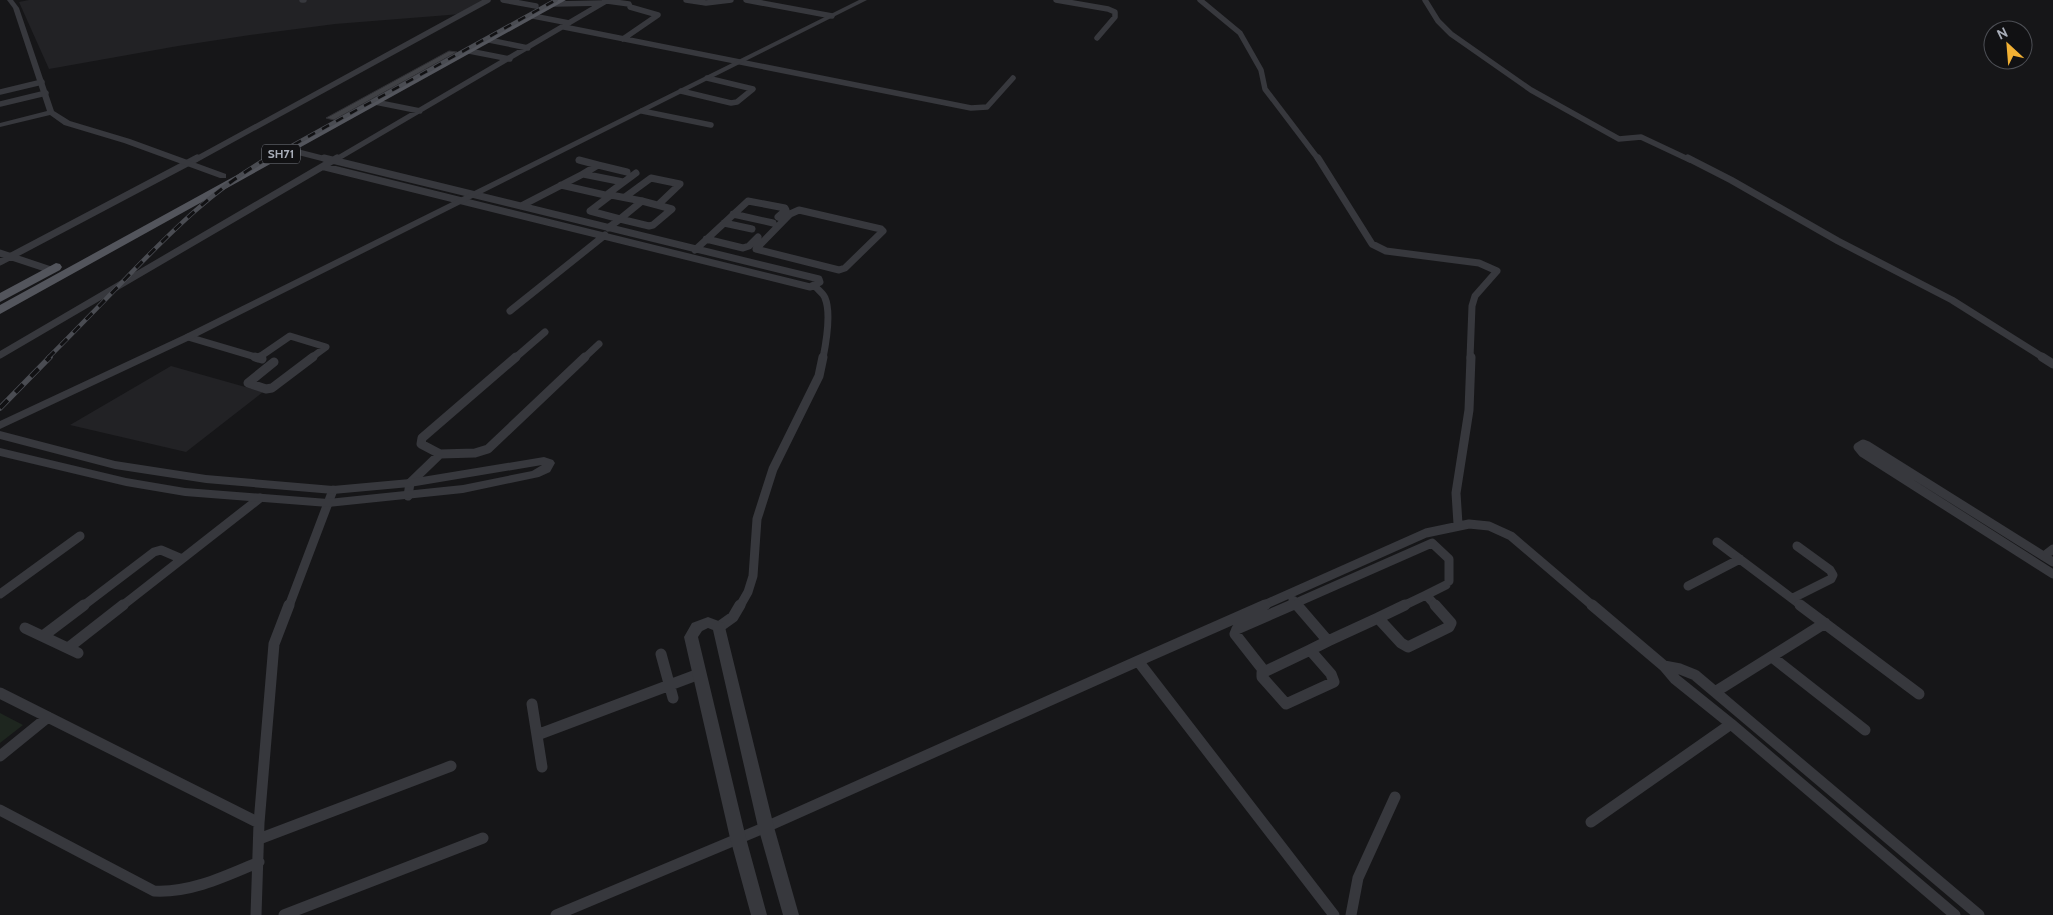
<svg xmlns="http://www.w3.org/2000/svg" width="2053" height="915" viewBox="0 0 2053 915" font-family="Cabin,sans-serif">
	<rect width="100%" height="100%" fill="#161618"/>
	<path fill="#222225" d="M29,0H488L461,14L335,24L250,35L178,46L49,69L19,2Z
		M171,366L263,392L186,452L70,425Z"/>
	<path fill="#1e261f" d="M0,713L23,725L0,743Z"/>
	<path fill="#404145" stroke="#303034" d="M449,51L457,52L334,120L326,118Z"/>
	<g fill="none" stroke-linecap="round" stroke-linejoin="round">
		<path stroke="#37383d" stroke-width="5.5" d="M302,0H304
			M503,0L536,6
			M686,0L706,3L731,0
			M746,0L832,16
			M1056,0L1108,9L1115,12V17L1097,38
			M1200,0L1240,33L1261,70L1265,89L1319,160
			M1425,0L1438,21L1451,34L1531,90L1619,139L1641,137L1690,160
			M607,1L629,4L630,7L658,15L623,39
			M555,4L602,3
			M533,16L569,23
			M564,27L971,108L987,107L1013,78
			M489,40L528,48
			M469,51L510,59
			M681,91L731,103L737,102L753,89L707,78
			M0,92L42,82
			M375,102L420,111
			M0,104L46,93
			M642,111L711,125
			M290,150L329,160
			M195,160L488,0
			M335,160L608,0"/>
		<path stroke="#37383d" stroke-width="7" d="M324,158L819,279L820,282L810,287L325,167
			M1318,158L1372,244L1386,251L1479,263L1497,271L1475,296L1472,306L1470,358
			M1688,158L1731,180L1838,241L1952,300L2044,358
			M579,160L598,165L583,174
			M598,165L627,172
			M561,185L605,195
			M605,196L636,173
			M625,197L651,178L680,184L658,205
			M521,206L583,174L623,182
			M799,210L881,229L883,231L845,268L839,270L756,249L790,214Z
			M733,214L773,223
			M620,219L649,226L653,225L672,209L642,201
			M620,219L590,211L611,195L642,201
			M620,219L642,201
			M724,223L752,229
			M608,228L620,219
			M706,239L743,248L749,246L758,237
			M695,250L748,201L785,208L786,210L778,217
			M0,253L51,270
			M0,262L197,158
			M815,286C818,290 824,294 825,298C831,312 826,343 823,358
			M510,311L605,235
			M188,337L259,358
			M0,355L337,158
			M258,358L290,336L326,347L311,358
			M515,358L545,332
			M584,358L599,344"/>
		<path stroke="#37383d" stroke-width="9" d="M255,357L262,359
			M2042,357L2053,364
			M258,358L260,357
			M274,362L248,383L266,389L272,388L313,357
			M440,454L421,444L422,438L516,357
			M408,496L410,483L440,454L475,453L488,449L585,357
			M1458,524L1456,493L1469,410L1471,357
			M1717,542L1802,606
			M2044,556L2053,549
			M2053,562L1868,446L1863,444L1858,447L1863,453L2053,574
			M1688,586L1740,559
			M0,594L80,536
			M1426,595L1446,585
			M1793,598L1831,579L1833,575L1830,570L1797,546
			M1293,600L1298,606
			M83,606L154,552L161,550L182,559
			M122,606L260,498
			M289,606L333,490
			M740,606L748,592L753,576L757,519L773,469L819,376L823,357
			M1262,606L1426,533L1469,524L1489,526L1511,536L1593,606
			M1289,606L1432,543L1449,559V581
			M1403,606L1426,595L1436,606"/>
		<path stroke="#37383d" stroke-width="11" d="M1297,605L1328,641L1310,650
			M1592,605L1664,666L1675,679L1731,724L1955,915
			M1800,605L1919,694
			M1378,618L1401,643L1408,647L1449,627L1451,623L1435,605
			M1378,618L1405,605
			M719,627L733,617L740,605
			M25,628L78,653
			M43,636L84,605
			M1328,641L1378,618
			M68,648L123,605
			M1310,650L1331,674L1334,682L1286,704L1262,677V673Z
			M661,654L673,698
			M1772,657L1865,730
			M1138,661L1265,605
			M1664,666L1680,669L1695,675L1979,915
			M1264,671L1235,634L1237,629L1292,605
			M1715,692L1825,623
			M0,693L259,823
			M532,704L542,767
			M537,735L699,674
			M0,756L48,717
			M0,810L154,891C191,893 226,876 259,862
			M1591,822L1731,724
			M259,839L451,766
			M256,915L259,823L274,644L289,605
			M284,915L483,838
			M556,915L766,827L1138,661L1334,915
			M1351,915L1358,878L1395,797"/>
		<path fill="#37383d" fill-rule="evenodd" d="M7,0H13L19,8L54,111L70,121L130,139L226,174V178H220L124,143L64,125L50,115L0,127V123L47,111L13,8Z
			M859,0H867L192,339L0,429V421L184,335Z
			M0,431L115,461L206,475L333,486L410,479L544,457L553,460L555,463L550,472L539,477L463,493L328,507L185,496L126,486L0,456V448L126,478L185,488L328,499L463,485L532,471L542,465L410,487L333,494L206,483L115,469L0,439Z
			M708,617L724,623L725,627L774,827L799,915H783L758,827L713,630L708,628L702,631L698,637L746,838L767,915H751L730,838L684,637L692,623Z"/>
		<path fill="#53555c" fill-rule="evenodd" d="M556,0H566L0,314V305Z
			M56,263L60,264L62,267L60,270L0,302V293Z"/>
		<defs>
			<path id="rail-far2" d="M266,160L556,0"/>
			<path id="rail-far1" d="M48,358C76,330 104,301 131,273C173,230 215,188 268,158"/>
			<path id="rail" d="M0,408L50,357"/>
		</defs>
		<use href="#rail-far2" stroke="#4a4c52" stroke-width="4"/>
		<use href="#rail-far1" stroke="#4a4c52" stroke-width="4.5"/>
		<use href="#rail" stroke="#4a4c52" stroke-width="5.5"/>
		<use href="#rail-far2" stroke="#111113" stroke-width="2.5" stroke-dasharray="8" stroke-linecap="butt"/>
		<use href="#rail-far1" stroke="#111113" stroke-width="3" stroke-dasharray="9" stroke-linecap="butt"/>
		<use href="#rail" stroke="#111113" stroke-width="4" stroke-dasharray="11" stroke-linecap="butt"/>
	</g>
	<g text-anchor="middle" stroke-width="4.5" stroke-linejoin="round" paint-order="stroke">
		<rect fill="#111113" stroke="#7b7e86" stroke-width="1" x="262" y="144.5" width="38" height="19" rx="4"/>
		<g font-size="12" font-weight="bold" fill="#a8adb8">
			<text x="281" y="158">SH71</text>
		</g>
	</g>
	<g transform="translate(2008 45) rotate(334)"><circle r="24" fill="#111113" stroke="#4d4f55"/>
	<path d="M0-4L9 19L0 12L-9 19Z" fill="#f2b134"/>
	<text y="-8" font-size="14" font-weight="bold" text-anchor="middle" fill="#a8adb8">N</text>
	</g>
</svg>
